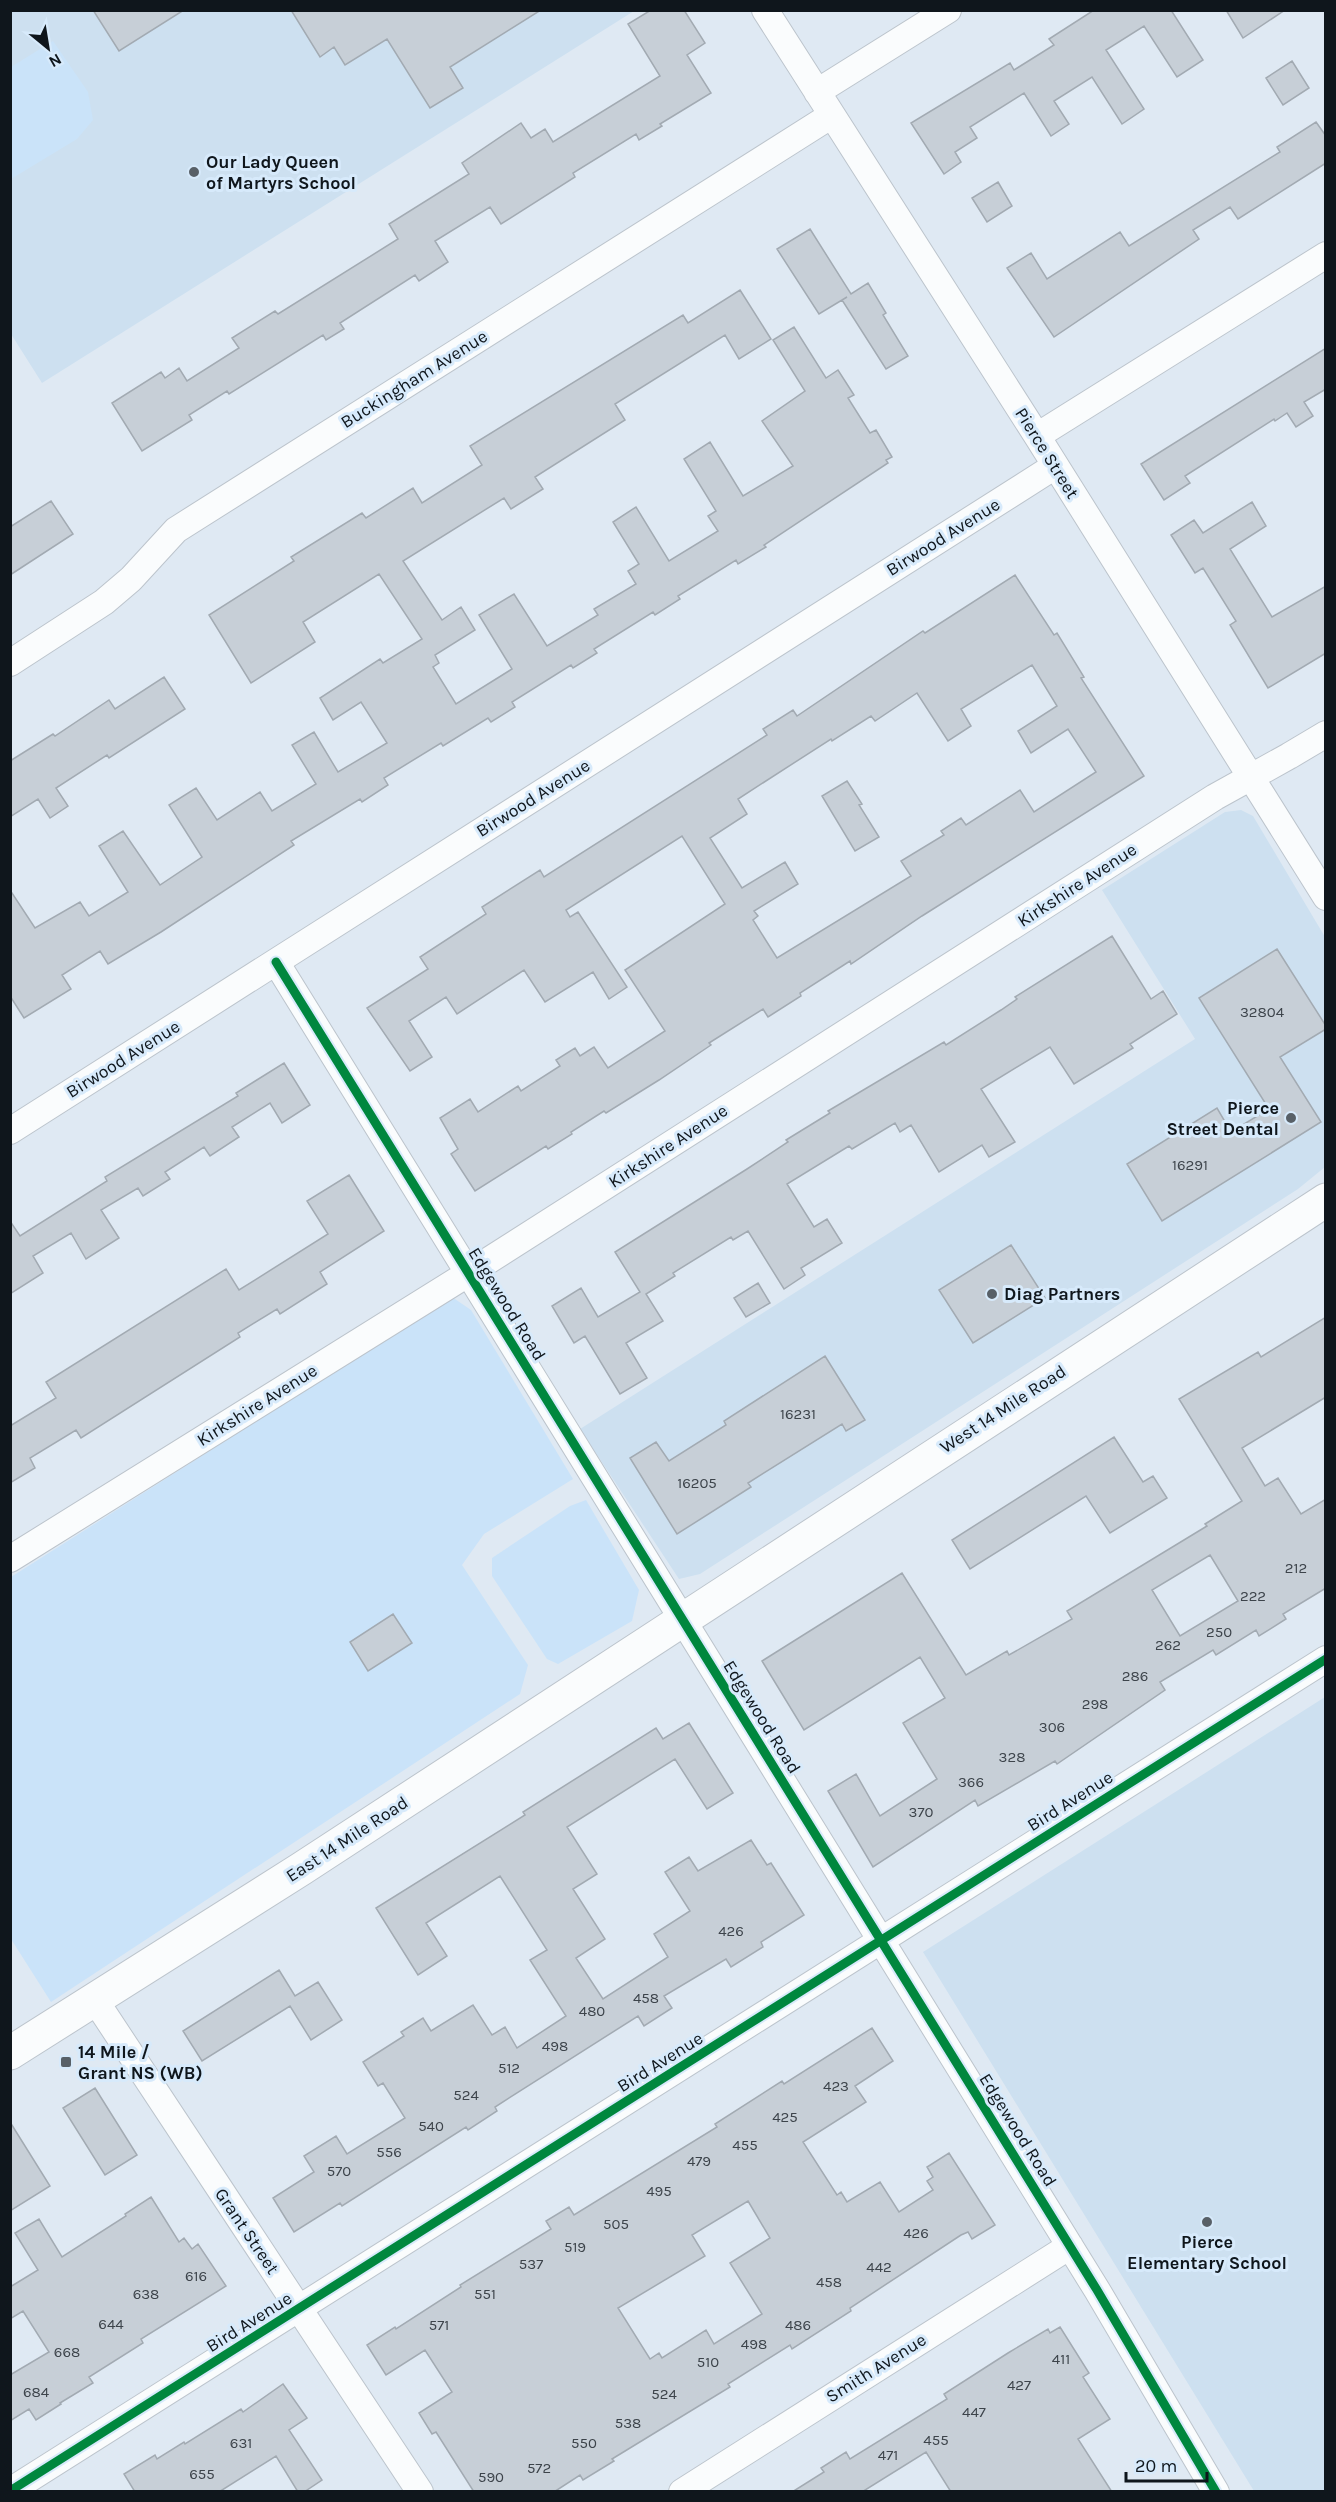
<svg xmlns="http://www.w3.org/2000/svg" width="1336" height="2502" viewBox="0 0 1336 2502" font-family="Karla,sans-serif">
	<rect width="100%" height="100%" fill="#dfe9f3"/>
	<path fill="#cde0f0" d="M11,11H634L42,383L11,334Z
		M1241,810L1253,816L1325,937V1167L1298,1189L700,1574L679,1579L580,1429L1195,1039L1102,890L1225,812Z
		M1325,1697V2491H1254L923,1952Z"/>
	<path fill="#cae3f9" d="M53,41L88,92L93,120L77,139L11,179V67Z
		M452,1297L471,1310L573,1479L484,1534L462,1565L528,1665L520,1694L51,2002L11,1939V1577Z
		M586,1500L639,1590L632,1621L558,1664L547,1659L492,1576V1558L570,1506Z"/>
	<path fill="#c7cfd7" stroke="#a2aab2" stroke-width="1.5" fill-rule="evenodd" d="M93,10H184L119,51Z
		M291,10H541L450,67L463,88L430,108L387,39L345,65L334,47L320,57Z
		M651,10H684L705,43L687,55L711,93L660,124L662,126L639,140L636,134L573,173L575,177L501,224L490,207L435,241L448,262L419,281L415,275L340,323L344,329L326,340L323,335L229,394L227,391L189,415L192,420L142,451L112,403L161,372L165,378L179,368L187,381L239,348L232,338L275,311L278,314L398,239L389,224L469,174L462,163L521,123L531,138L545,129L553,142L660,76L628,24Z
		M1094,10H1171L1203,60L1177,77L1144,26L1106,50L1144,109L1122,124L1092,77L1054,101L1069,124L1051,136L1024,93L970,127L977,138L955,152L961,162L944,174L911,123L1010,63L1014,70L1054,45L1049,39Z
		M1226,10H1285L1243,38Z
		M1292,61L1309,88L1283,105L1266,78Z
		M1316,122L1326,136V163L1238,219L1230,207L1193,230L1199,239L1054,337L1007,268L1031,253L1047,279L1120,232L1129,246L1280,152L1277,147Z
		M998,182L1012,206L987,222L972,198Z
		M810,229L851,294L868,283L886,313L883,315L908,356L886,369L842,300L847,297L819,314L777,249Z
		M740,290L771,339L739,359L725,335L615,404L625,420L535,477L543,489L511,509L504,498L403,561L442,620L461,607L475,630L435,655L439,663L433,667L456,704L512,669L479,615L514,594L547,646L598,615L594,609L636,584L628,571L639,564L613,522L636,507L669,561L718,531L708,516L716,511L684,459L710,442L743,496L793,466L762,421L805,391L773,340L794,327L826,378L838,370L854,395L848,398L870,433L876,430L892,457L886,460L888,463L764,545L766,547L738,564L736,560L678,596L680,599L655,615L653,612L594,649L597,653L573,668L571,665L512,702L515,707L491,722L488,718L443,746L441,743L384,778L388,785L362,802L360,799L291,841L294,845L161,932L108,964L100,951L62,975L71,989L24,1018L10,996V890L35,928L80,902L89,916L128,892L99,846L123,831L160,885L202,857L169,805L196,788L217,820L260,792L272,811L316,784L292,745L314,732L338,772L387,743L361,702L333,720L320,698L380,659L383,663L422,639L379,574L303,622L315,642L251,683L209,615L294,561L291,557L362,513L366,518L413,488L422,503L482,465L470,446L683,315L688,323Z
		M1326,348V389L1304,402L1313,416L1296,427L1287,413L1275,421L1274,419L1185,476L1190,483L1164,500L1141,464Z
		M51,501L73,534L10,575V527Z
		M1252,502L1266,526L1230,549L1272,617L1326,586V653L1268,688L1230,625L1236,621L1203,568L1195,573L1171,535L1194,520L1203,533Z
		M1015,575L1054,635L1057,633L1084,677L1081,678L1144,776L922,916L851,964L850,961L800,993L801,996L768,1017L763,1009L709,1043L711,1045L659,1080L606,1113L604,1111L571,1132L572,1134L548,1149L546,1146L475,1191L451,1154L458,1149L440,1118L470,1099L478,1112L518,1086L521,1091L560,1066L556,1060L575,1048L580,1056L594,1047L608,1068L665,1031L625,970L725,904L682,836L566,910L570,917L578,912L627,987L609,999L593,972L545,1002L524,970L457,1014L446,997L409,1021L432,1057L410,1071L367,1008L428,969L420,957L486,914L482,907L540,870L544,877L767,735L763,729L793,710L797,716L923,631L925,633ZM1032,665L1057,706L1018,731L1031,753L1068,729L1096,772L1034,812L1020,790L966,825L961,818L941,831L944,835L901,861L911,876L777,958L753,920L758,916L754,911L798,884L785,862L742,888L710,838L747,814L738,799L831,739L832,741L871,716L875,721L917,693L948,741L971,726L961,709Z
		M164,677L185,709L109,758L107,755L56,788L68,806L50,818L38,799L10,817V761L53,734L55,736L109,700L115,709Z
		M847,781L862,804L859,805L879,837L855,851L822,796Z
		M1112,936L1151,999L1163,991L1177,1014L1130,1044L1133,1048L1074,1084L1050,1047L981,1089L1015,1142L989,1157L982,1145L939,1172L911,1125L900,1132L895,1123L852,1149L849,1146L787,1184L814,1227L827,1219L842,1243L801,1268L805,1275L784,1289L748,1231L733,1240L731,1237L673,1273L675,1276L646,1294L663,1321L626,1343L647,1378L620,1394L585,1336L574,1343L552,1306L581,1288L598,1317L640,1292L615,1252L747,1169L788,1142L786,1140L830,1113L828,1111L944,1042L946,1045L1001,1010L1017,999L1015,997Z
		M1277,949L1326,1026V1029L1280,1057L1321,1122L1162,1221L1127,1164L1217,1108L1231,1132L1269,1109L1199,998Z
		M284,1063L310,1105L282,1123L270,1103L232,1127L239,1137L210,1156L204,1147L165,1172L170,1179L143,1196L138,1188L101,1210L119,1238L86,1259L71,1233L33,1256L43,1273L10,1294V1221L20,1236L107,1181L105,1177L238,1096L236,1093Z
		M349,1175L384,1231L320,1272L327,1284L280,1314L277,1309L238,1333L240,1337L81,1438L76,1430L30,1458L35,1468L10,1483V1426L56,1398L46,1382L226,1269L239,1290L328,1234L307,1201Z
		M1011,1245L1045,1298L973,1343L939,1290Z
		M758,1283L770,1303L746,1317L734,1298Z
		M1326,1317V1397L1242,1448L1265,1486L1278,1478L1301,1514L1326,1499V1588L1283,1614L1286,1619L1259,1636L1256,1630L1216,1655L1213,1650L1160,1682L1165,1690L1057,1764L1055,1761L978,1806L975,1800L873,1867L828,1791L856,1774L880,1816L937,1779L903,1723L945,1698L920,1657L804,1730L762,1661L902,1573L966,1675L1007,1651L1009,1655L1072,1619L1067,1611L1207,1526L1205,1524L1242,1501L1179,1399L1258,1352L1261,1357ZM1210,1555L1238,1601L1180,1636L1152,1590Z
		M825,1356L865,1420L846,1431L842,1424L748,1483L751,1487L677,1534L630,1458L656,1442L669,1461L726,1425L724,1421Z
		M1114,1437L1143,1482L1153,1476L1167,1498L1110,1533L1086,1496L970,1569L952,1540Z
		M393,1614L412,1643L368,1671L350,1642Z
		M689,1723L733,1793L707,1809L675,1759L567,1827L597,1874L573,1889L605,1939L576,1958L603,1999L668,1957L654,1934L690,1911L665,1872L689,1857L698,1871L751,1840L767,1865L771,1863L804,1915L761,1942L763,1947L731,1967L726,1959L664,1996L672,2008L644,2026L638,2016L495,2107L497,2111L468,2130L466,2127L342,2206L340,2203L294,2232L273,2198L314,2172L304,2156L336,2136L347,2154L405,2118L383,2083L378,2086L363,2062L404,2036L401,2032L423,2018L431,2031L473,2005L492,2035L505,2027L517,2048L566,2016L530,1960L547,1950L500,1876L426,1923L447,1956L418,1975L376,1908L525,1815L523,1812L656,1728L663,1739Z
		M279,1970L295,1996L318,1982L342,2020L311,2040L290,2006L202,2061L183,2031Z
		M872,2028L893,2061L855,2086L866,2102L803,2142L837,2195L841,2192L847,2202L880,2182L899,2212L933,2190L927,2181L933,2177L927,2167L949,2153L995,2225L972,2239L968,2232L961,2235L850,2308L851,2311L792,2349L790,2345L728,2384L730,2387L612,2459L614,2461L583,2480L580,2475L554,2492H474L436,2432L432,2434L419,2413L452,2392L425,2350L386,2375L367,2345L395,2327L396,2329L461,2287L460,2285L551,2229L546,2221L569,2207L574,2215L717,2127L715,2124L782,2081L784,2084ZM748,2201L770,2238L730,2263L762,2314L714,2344L706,2330L662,2358L659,2353L650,2359L618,2308L705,2256L692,2235Z
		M95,2088L137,2155L105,2175L63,2108Z
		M10,2122L50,2186L10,2211Z
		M151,2197L179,2242L184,2238L192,2249L198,2244L226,2286L141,2339L143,2343L89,2377L93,2383L60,2403L61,2404L36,2420L29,2409L10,2421V2375L49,2352L23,2311L10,2319V2287L38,2270L15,2233L39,2219L62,2257L126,2216L125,2214Z
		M1060,2327L1089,2373L1083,2377L1110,2419L1078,2439L1112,2492H951L926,2452L862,2492H792L824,2472L821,2468L846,2452L850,2459L947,2399L944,2394L1008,2353L1048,2329L1050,2333Z
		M283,2384L307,2418L289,2430L322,2480L304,2492H298L276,2456L219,2492H135L124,2474L155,2455L157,2459L184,2442L185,2444L241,2409L243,2412Z"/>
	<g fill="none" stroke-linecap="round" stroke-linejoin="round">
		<defs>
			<path id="minor" d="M765,10L1037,436L1326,897
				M817,92L948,10
				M1037,436L1326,255
				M10,663L104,602L131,579L176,530L832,115
				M276,962L1097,2290L1216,2492
				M10,1131L1055,466
				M10,1559L469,1273L1215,797L1289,756L1326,734
				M95,2000L420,2492
				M10,2491L1326,1659
				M682,2492L1070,2246"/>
			<path id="major" d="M10,2053L301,1869L1326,1200"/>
		</defs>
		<use href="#minor" stroke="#bcc4cc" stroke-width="28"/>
		<use href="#major" stroke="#bcc4cc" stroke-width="35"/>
		<use href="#minor" stroke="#fafcfd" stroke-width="26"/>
		<use href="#major" stroke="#fafcfd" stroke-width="33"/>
		<defs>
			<path id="cycleway" d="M276,962L1097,2290L1216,2492
				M10,2491L1326,1659"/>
		</defs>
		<use href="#cycleway" stroke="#d7eafb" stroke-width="13"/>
		<use href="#cycleway" stroke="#00873e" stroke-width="9"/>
	</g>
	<g fill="#586067" stroke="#d7eafb" stroke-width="2">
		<circle cx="194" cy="172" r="6"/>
		<circle cx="1291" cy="1118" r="6"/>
		<circle cx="992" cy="1294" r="6"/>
		<rect x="60" y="2056" width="12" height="12" rx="3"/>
		<circle cx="1207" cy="2222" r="6"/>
	</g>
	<g text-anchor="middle" stroke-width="6" stroke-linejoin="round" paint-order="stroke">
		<g font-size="15" fill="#3d444b">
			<text x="1262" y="1017">32804</text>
			<text x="1190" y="1170">16291</text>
			<text x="798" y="1419">16231</text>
			<text x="697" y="1488">16205</text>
			<text x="1296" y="1573">212</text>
			<text x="1253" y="1601">222</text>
			<text x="1219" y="1637">250</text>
			<text x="1168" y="1650">262</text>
			<text x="1135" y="1681">286</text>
			<text x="1095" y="1709">298</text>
			<text x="1052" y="1732">306</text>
			<text x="1012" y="1762">328</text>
			<text x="971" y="1787">366</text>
			<text x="921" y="1817">370</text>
			<text x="731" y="1936">426</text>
			<text x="646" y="2003">458</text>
			<text x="592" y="2016">480</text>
			<text x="555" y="2051">498</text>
			<text x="509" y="2073">512</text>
			<text x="836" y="2091">423</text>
			<text x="466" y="2100">524</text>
			<text x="785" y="2122">425</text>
			<text x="431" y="2131">540</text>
			<text x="745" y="2150">455</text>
			<text x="389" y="2157">556</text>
			<text x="699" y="2166">479</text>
			<text x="339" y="2176">570</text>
			<text x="659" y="2196">495</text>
			<text x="616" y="2229">505</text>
			<text x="916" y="2238">426</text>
			<text x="575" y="2252">519</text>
			<text x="531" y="2269">537</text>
			<text x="879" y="2272">442</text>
			<text x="196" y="2281">616</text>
			<text x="829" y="2287">458</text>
			<text x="146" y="2299">638</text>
			<text x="485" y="2299">551</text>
			<text x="111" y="2329">644</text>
			<text x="439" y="2330">571</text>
			<text x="798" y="2330">486</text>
			<text x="754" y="2349">498</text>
			<text x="67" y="2357">668</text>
			<text x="1061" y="2364">411</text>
			<text x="708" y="2367">510</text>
			<text x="1019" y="2390">427</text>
			<text x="36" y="2397">684</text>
			<text x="664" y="2399">524</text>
			<text x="974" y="2417">447</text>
			<text x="628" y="2428">538</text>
			<text x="936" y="2445">455</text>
			<text x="241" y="2448">631</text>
			<text x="584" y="2448">550</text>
			<text x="888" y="2460">471</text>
			<text x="539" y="2473">572</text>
			<text x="202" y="2479">655</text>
			<text x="491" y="2482">590</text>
		</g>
		<g font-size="18" font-weight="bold" fill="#0f161c" stroke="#d7eafb" text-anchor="start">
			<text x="206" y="168">Our Lady Queen<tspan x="206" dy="21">of Martyrs School</tspan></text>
			<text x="1279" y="1114" text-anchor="end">Pierce<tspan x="1279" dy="21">Street Dental</tspan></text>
			<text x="1004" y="1300">Diag Partners</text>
			<text x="78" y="2058">14 Mile /<tspan x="78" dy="21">Grant NS (WB)</tspan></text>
			<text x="1207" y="2248" text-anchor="middle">Pierce<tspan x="1207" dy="21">Elementary School</tspan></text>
		</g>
		<g font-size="18" fill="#0f161c" stroke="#d7eafb">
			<text transform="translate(414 379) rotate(-32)" y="6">Buckingham Avenue</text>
			<text transform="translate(1047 453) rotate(58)" y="6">Pierce Street</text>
			<text transform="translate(943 537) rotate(-32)" y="6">Birwood Avenue</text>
			<text transform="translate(533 798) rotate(-32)" y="6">Birwood Avenue</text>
			<text transform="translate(1077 885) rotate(-33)" y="6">Kirkshire Avenue</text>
			<text transform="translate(123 1059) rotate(-32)" y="6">Birwood Avenue</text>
			<text transform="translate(668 1146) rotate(-33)" y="6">Kirkshire Avenue</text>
			<text transform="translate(507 1304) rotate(58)" y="6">Edgewood Road</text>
			<text transform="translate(257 1405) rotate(-32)" y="6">Kirkshire Avenue</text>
			<text transform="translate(1003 1409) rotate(-33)" y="6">West 14 Mile Road</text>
			<text transform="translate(762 1717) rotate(58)" y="6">Edgewood Road</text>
			<text transform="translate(1070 1801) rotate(-32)" y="6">Bird Avenue</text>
			<text transform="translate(347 1839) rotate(-33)" y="6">East 14 Mile Road</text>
			<text transform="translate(660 2062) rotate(-32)" y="6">Bird Avenue</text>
			<text transform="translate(1018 2130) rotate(58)" y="6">Edgewood Road</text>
			<text transform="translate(247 2231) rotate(56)" y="6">Grant Street</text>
			<text transform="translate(249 2322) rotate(-32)" y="6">Bird Avenue</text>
			<text transform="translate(876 2368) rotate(-32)" y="6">Smith Avenue</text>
		</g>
	</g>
	<rect width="1336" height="2502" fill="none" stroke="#0f161c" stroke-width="24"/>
	<g transform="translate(48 48) rotate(150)" stroke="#d7eafb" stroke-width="4.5" paint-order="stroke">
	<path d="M0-4.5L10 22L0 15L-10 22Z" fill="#0f161c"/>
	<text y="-9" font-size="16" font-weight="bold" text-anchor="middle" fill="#0f161c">N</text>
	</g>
	<path d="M1126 2472v9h81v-9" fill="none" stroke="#0f161c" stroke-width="3"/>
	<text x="1135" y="2472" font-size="18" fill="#0f161c" stroke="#d7eafb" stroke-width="4.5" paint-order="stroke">20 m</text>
</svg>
